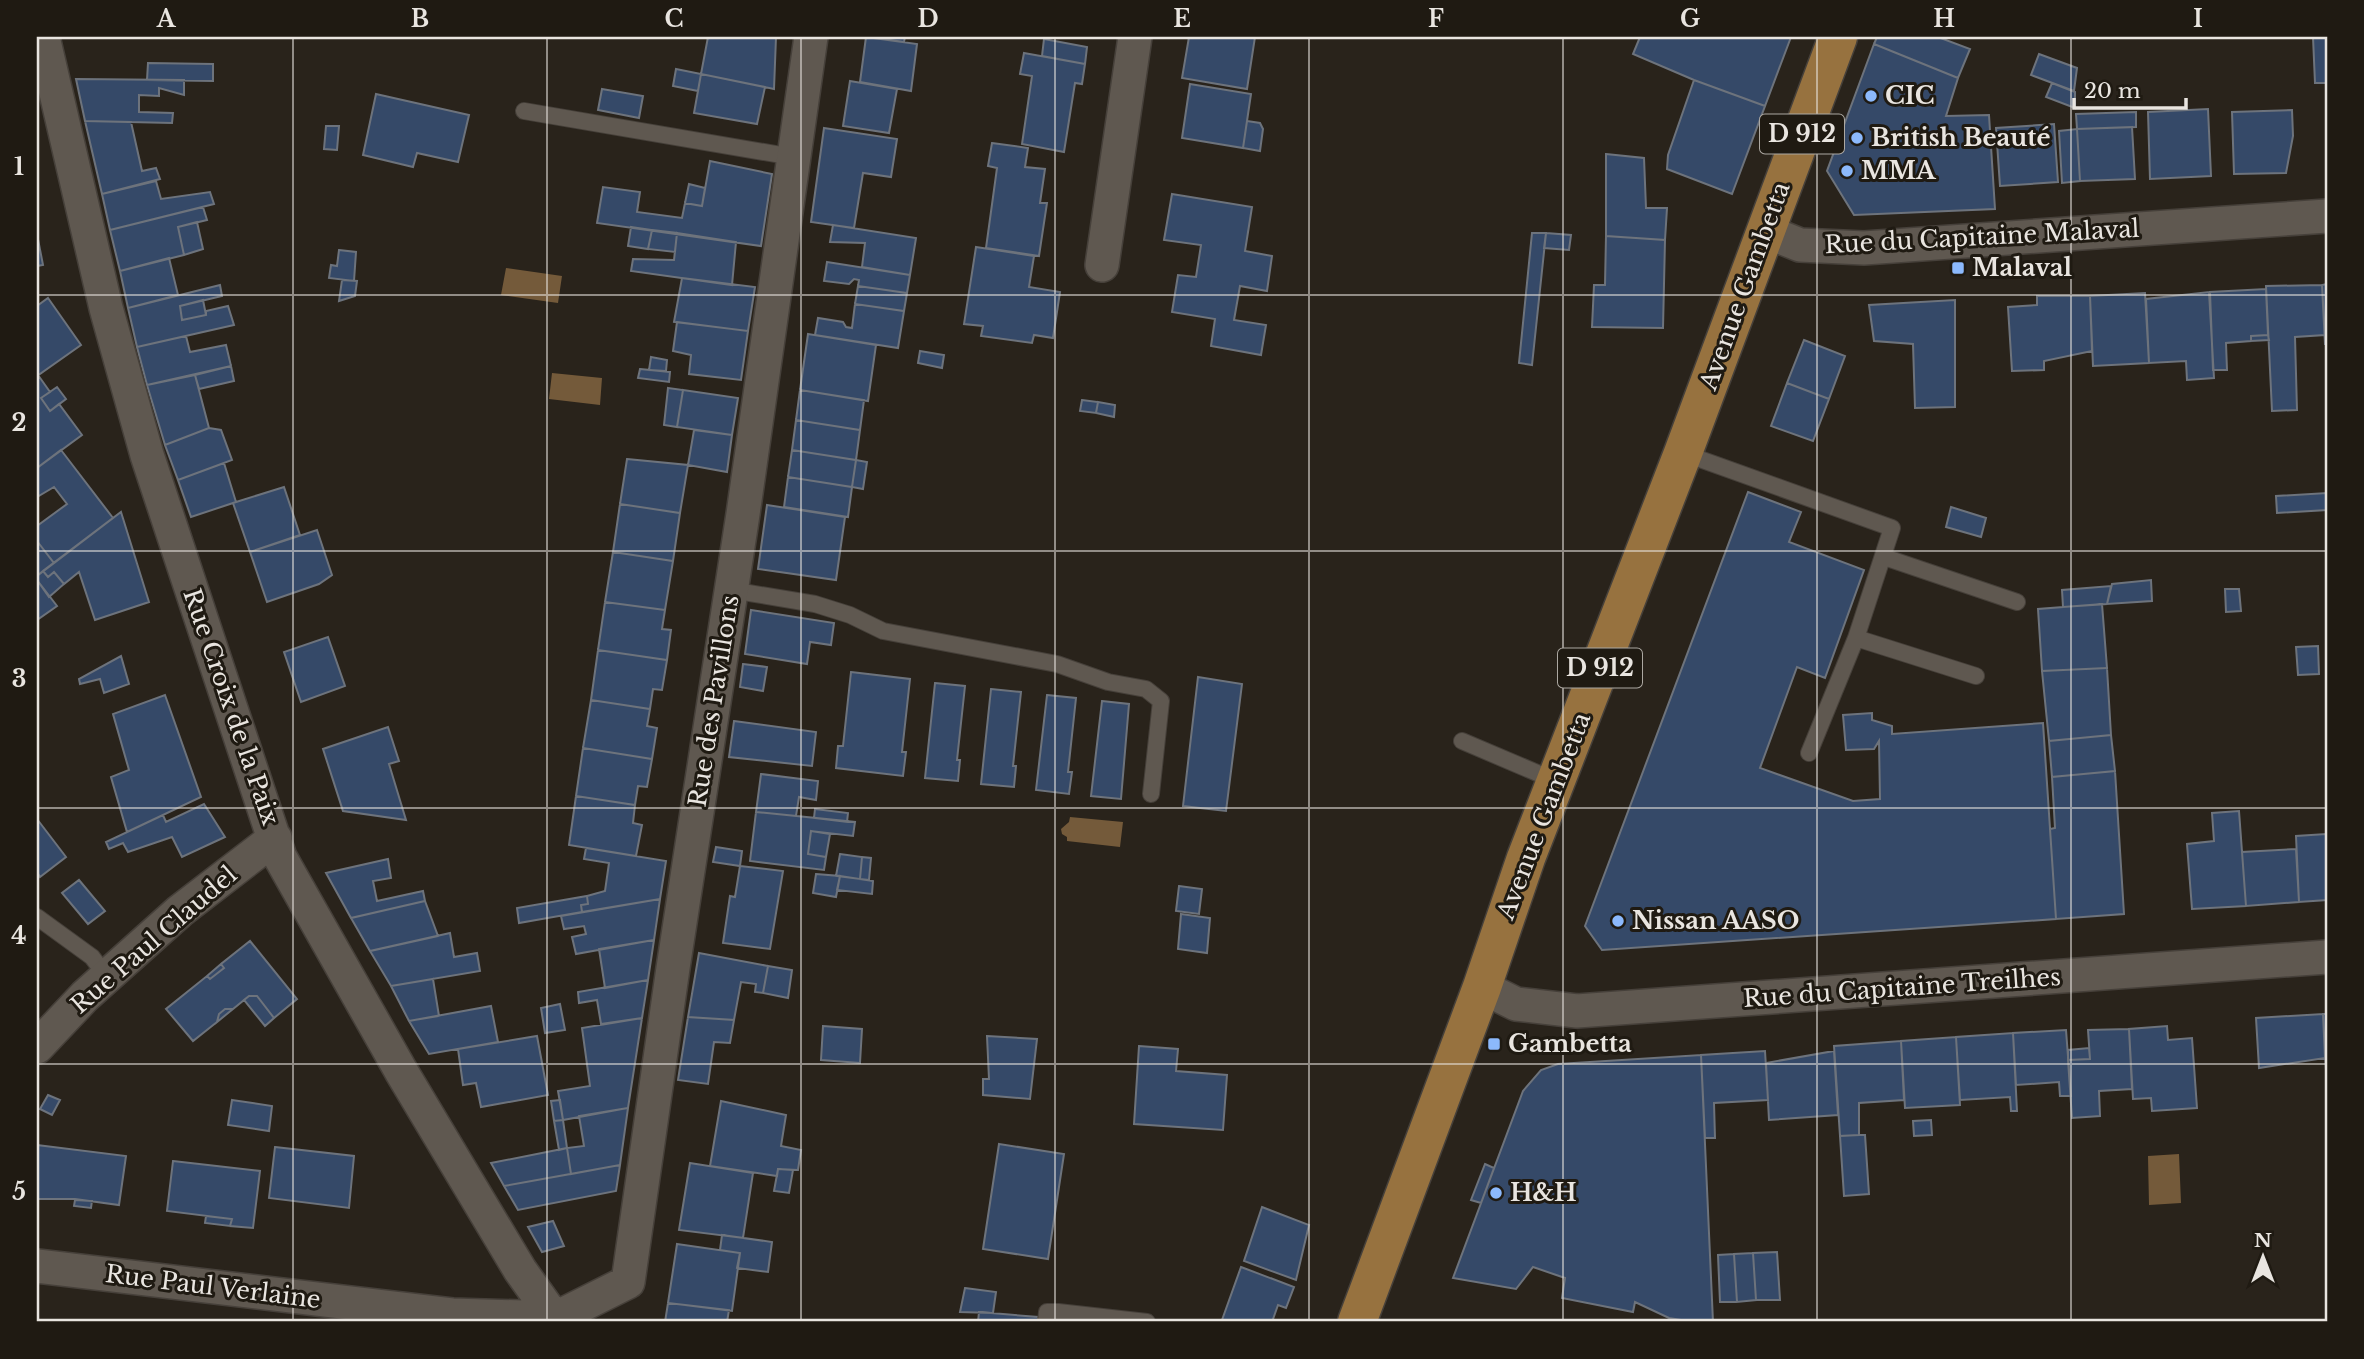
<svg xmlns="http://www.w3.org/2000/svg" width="2364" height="1359" viewBox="0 0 2364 1359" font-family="'Libre Baskerville',serif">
	<rect width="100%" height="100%" fill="#29231b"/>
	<path fill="#745a3a" d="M506,268L562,276L558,303L501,295Z
		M552,373L602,378L600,405L549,399Z
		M1070,817L1123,822L1120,847L1067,841V837L1062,834L1061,829L1069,822Z
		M2179,1154L2181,1203L2149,1205L2148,1156Z"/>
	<path fill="#354968" stroke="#6d737c" stroke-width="2" d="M708,37H776L774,89L701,74Z
		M866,37L917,44L911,91L860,82Z
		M869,37H905L904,42Z
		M1189,37H1255L1247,89L1182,78Z
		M1640,37H1791L1765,106L1694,80L1633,54Z
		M1877,37H1938L1970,49L1958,78L1874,44Z
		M2313,37H2327V83H2315Z
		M1044,39L1087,47L1085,64L1042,56Z
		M1874,44L1958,78L1946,116L1989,115L1995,209L1854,215L1827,171Z
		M1024,53L1085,64L1082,84L1075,83L1064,152L1022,144L1032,76L1020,74Z
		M2039,54L2077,68L2074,91L2031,75Z
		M148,63L213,64V81L147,80Z
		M676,69L701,74L698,91L673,86Z
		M701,74L765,87L757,124L694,113Z
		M76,79L184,80V95L159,88V96L139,95V112L173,113L172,123L85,121Z
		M1694,80L1765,106L1732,194L1667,169L1668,155Z
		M850,81L897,89L889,133L843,126Z
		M2052,83L2075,92V108L2046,97Z
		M1190,84L1251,94L1243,148L1182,138Z
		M602,89L643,96L639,118L598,110Z
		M376,94L469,115L458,162L417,153L413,167L363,155Z
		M2208,109L2211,176L2150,179L2148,112Z
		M2292,110L2293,136L2286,173L2234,174L2232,112Z
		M2136,112V127L2077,129L2076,114Z
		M85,121L131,122L142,171L156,168L160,179L102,194Z
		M1247,121L1260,123L1263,129L1260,151L1243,148Z
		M2054,124L2058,182L2000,186L1996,128Z
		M326,126H339L337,150L324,149Z
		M2132,127L2135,179L2080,181L2077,129Z
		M824,128L897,139L891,177L863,173L854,228L811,222Z
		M2077,129L2080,181L2062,183L2059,131Z
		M992,143L1028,148L1025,167L1045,169L1040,203H1047L1039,256L986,248L997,168L988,166Z
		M1606,154L1644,158L1646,208H1667L1665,240L1606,236Z
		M710,161L772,174L761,246L597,223L603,187L640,192L637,212L682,218L685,203L702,206Z
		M156,181L161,199L210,192L214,204L110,230L102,194Z
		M689,184L705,188L702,206L685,203Z
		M1172,194L1252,207L1245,251L1272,256L1267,291L1240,286L1234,320L1266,325L1261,355L1211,346L1215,319L1172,312L1178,275L1196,277L1201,245L1164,240Z
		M203,207L207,220L178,227L184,255L120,271L110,230Z
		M197,222L203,249L184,255L178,227Z
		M833,225L916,238L910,275L862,267L865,243L830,242Z
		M631,227L652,230L648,249L628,246Z
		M652,230L677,233L675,252L648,249Z
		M677,233L736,242L732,285L631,271L633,259L674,260Z
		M1532,233H1546L1532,365L1519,363Z
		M1546,233L1571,235L1569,250L1544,248Z
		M37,234L43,265L37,266Z
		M1606,236L1665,240L1663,328L1592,327L1594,285H1605Z
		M976,247L1034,256L1029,287L1060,292L1053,338L1034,335L1032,343L981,336L983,326L964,324Z
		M339,250L356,252L354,281L329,278L331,265L337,266Z
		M169,258L178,295L128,308L120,271Z
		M827,262L910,275L907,293L858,286L859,280L854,279L849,284L824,281Z
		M682,278L755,287L748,331L674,322Z
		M342,280L357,281L355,296L339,301Z
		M2327,284V344H2325L2322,285Z
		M220,285L222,296L180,306L182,320L206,315V311L228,306L234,325L137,347L128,308Z
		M2322,285L2325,335L2295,337L2297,410L2272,411L2266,286Z
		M858,286L907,293L904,311L855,304Z
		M2266,289L2268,335L2251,336V341L2226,343L2227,370H2213L2210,292Z
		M2209,292L2214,378L2187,380L2186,361L2149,363L2146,299Z
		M2145,293L2149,363L2093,366L2090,296Z
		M2037,296H2090L2092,351L2044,361V370L2012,371L2008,307L2037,305Z
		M48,298L81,345L37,376V306Z
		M203,300L206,315L182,320L180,306Z
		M1955,300V407L1915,408L1913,344L1874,341L1869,305Z
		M855,304L904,311L898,348L815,335L818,318L843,322L846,327L852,328Z
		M677,322L748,331L741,380L689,374L691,355L673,351Z
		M808,334L876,345L868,401L800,390Z
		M2268,335L2269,340L2251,341V336Z
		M186,336L190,352L226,345L231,366L147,385L137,347Z
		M1804,340L1845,356L1829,399L1787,383Z
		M920,351L944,355L942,368L918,363Z
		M651,357L667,360L666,371L649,370Z
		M231,366L234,381L199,389L195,375Z
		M640,369L670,372L669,382L638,378Z
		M38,375L50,392L41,398L50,411L59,404L82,435L37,468Z
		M195,375L209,428L165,445L147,385Z
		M1787,383L1829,399L1813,441L1771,426Z
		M57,387L66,399L50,411L41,398Z
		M668,388L683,390L677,427L664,425Z
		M683,390L738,398L732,435L677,427Z
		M800,390L864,400L860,430L796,420Z
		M1082,400L1098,402L1096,413L1080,411Z
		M1098,402L1115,405L1114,417L1096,413Z
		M796,420L860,430L856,460L792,450Z
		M209,428L221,430L232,460L178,480L165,445Z
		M694,430L732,435L727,472L688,465Z
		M61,450L113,518L54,563L37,541V526L67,504L54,487L37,497V468Z
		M792,450L856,460L852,487L788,477Z
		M627,459L688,465L680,513L620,504Z
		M856,460L867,462L863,489L852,487Z
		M224,463L236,502L191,517L178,480Z
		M788,477L852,487L848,517L784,507Z
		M284,487L300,535L250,552L233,503Z
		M1748,492L1801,512L1789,542L1864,570L1825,678L1797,667L1760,768L1853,801L1880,799L1879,741L1874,749L1846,750L1843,715L1872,713V720L1892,726V734L2043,723L2056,919L1602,950L1585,926Z
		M2327,493V510L2277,513L2276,496Z
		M620,504L680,513L673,561L613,552Z
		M767,505L845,517L836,580L758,569Z
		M1951,507L1986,518L1981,537L1946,527Z
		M121,512L149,602L95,620L79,572L64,584L54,572L48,577L43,571Z
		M317,530L332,575L319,584L267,602L250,552Z
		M37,541L54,563L37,576Z
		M613,552L673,561L665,610L605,602Z
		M43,571L48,577L54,572L64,584L49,597L37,580V576Z
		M37,580L57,606L37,620Z
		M2151,580L2152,601L2107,604L2112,584Z
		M2111,586L2107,604L2063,607L2062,590Z
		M2225,589H2239L2241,611L2226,612Z
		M605,602L665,610L662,629L671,630L667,660L598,650Z
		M2102,604L2107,668L2042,671L2038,609Z
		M751,610L834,623L831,645L810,642L807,664L745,654Z
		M328,637L345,686L301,702L284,652Z
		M2318,646L2319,674L2298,675L2296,647Z
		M598,650L667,660L662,690L653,689L650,709L591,700Z
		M121,656L129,684L104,693L100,679L80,684L79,679Z
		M743,664L767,667L763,691L740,687Z
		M2107,668L2111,735L2049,741L2042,671Z
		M851,672L910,679L902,752H906L903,776L836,768L838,746H843Z
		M1198,677L1242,684L1226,811L1183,806Z
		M935,683L965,686L957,760H960L958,781L925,778Z
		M991,689L1021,692L1013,766H1016L1014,787L981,784Z
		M165,695L201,797L127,832L111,777L129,770L113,714Z
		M1047,695L1076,698L1068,772H1072L1069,794L1036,790Z
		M591,700L650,709L647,726L657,728L652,759L583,748Z
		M1102,701L1129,704L1121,799L1091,796Z
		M734,721L816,732L812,766L729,757Z
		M388,727L399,761L389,764L406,820L343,811L323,749Z
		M2111,735L2115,771L2052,777L2049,741Z
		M583,748L652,759L647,787L638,786L635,805L576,796Z
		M2115,771L2124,914L2056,919L2050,829L2055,828L2052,777Z
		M761,774L818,781L816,800L799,797L796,816L756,812Z
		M576,796L635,805L633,823L642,825L636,856L569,845Z
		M204,804L225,837L182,857L172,837L128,852L123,843L109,849L106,842L163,815L166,822Z
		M815,809L848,813L847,822L814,818Z
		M2239,811L2246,906L2192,909L2187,844L2214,841L2212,813Z
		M756,812L855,822L853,836L811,831L808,854L826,857L824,870L750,861Z
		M37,819L66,857L40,877L37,872Z
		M811,831L830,834L826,857L808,854Z
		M2326,834L2327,900L2299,902L2296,836Z
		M716,847L742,851L740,866L713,862Z
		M586,848L666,861L660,899L582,912L581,905L588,904L587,896L605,891L609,863L584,859Z
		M2296,849L2299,902L2246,906L2242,852Z
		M840,854L862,857L860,879L836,876Z
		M862,857L871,858L869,880L860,879Z
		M388,859L391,878L373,881L377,901L423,891L425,901L351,918L326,873Z
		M740,866L783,871L770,949L723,943L730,896L735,897Z
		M816,874L840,876L836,897L813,893Z
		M840,876L873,881L872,894L837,890Z
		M79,880L105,911L88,924L62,893Z
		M1179,886L1202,889L1199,914L1176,911Z
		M587,896L588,904L581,905L582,912L519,923L517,908Z
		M660,899L654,940L576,954L572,937L586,934L584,926L564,929L561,916Z
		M425,901L438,936L370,951L351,918Z
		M1181,914L1210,918L1207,953L1178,949Z
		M450,933L454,957L477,953L480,971L391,986L370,951Z
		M654,940L648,980L605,988L599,949Z
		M250,941L297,999L274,1018L257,996H249L233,1009H225L219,1014L217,1022L193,1041L166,1009L207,976L210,979L224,968L221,964Z
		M699,953L768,966L763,993L755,992L756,984L741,982L734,1020L688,1017Z
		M221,964L224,968L210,979L207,976Z
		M768,966L792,970L788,998L763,993Z
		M433,979L439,1016L409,1021L391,986Z
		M648,980L642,1018L601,1024L597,1000L579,1003L578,992Z
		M249,996H257L274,1018L265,1026L244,1000Z
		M560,1004L565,1030L545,1033L541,1008Z
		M491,1006L498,1042L429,1054L409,1021Z
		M225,1009H233L217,1022L219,1014Z
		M2323,1014H2327V1070H2326Z
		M2323,1014L2325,1058L2259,1068L2256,1018Z
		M688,1017L734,1020L730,1043L714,1042L708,1084L678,1080Z
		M642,1018L628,1108L563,1120L558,1091L590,1086L582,1028Z
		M823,1026L862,1029L860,1063L821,1060Z
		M2167,1026L2168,1040L2192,1038L2197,1108L2152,1111L2151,1098L2133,1099L2129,1029Z
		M2129,1029L2132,1089L2099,1091L2100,1116L2072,1118L2068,1060L2090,1059L2088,1030Z
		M2066,1030L2071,1096H2060L2059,1082L2016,1085L2013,1033Z
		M2013,1033L2017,1111H2011L2010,1097L1960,1100L1956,1037Z
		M537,1036L548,1095L481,1107L476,1083L463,1085L458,1049Z
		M987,1036L1037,1039L1030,1099L983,1095V1079H989Z
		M1956,1037L1960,1105L1905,1108L1901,1041Z
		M1901,1041L1904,1100L1859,1103V1135L1840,1136L1834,1046Z
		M1139,1046L1178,1049L1176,1071L1227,1075L1223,1130L1134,1124Z
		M2089,1048L2090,1059L2068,1060V1050Z
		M1765,1051L1768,1100L1714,1103L1715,1138H1705L1701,1055Z
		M1834,1051L1838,1115L1769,1120L1766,1063Z
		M1701,1055L1713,1322H1693L1669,1318L1635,1302L1633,1312L1562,1298L1565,1278L1533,1267L1516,1289L1453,1278L1523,1091L1541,1070L1558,1064Z
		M48,1095L60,1100L52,1115L40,1109Z
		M232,1100L272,1106L269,1131L228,1125Z
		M560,1100L563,1120L554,1121L551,1101Z
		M721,1101L786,1115L781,1146L801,1150L798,1170L778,1169L777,1176L710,1166Z
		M628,1108L620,1165L571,1174L567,1148L584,1146L579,1116Z
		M563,1120L567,1148L559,1150L554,1121Z
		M1931,1120L1932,1135L1914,1136L1913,1121Z
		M1859,1135H1865L1869,1194L1844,1196L1840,1136Z
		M999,1144L1064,1154L1048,1259L983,1249Z
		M37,1145L126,1156L119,1205L75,1199H37Z
		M275,1147L354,1156L349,1208L269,1198Z
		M567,1148L571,1174L504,1186L491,1163Z
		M173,1161L260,1171L253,1228L230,1226L232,1219L167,1211Z
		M690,1163L753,1173L743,1238L679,1230Z
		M1485,1164L1494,1168L1481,1203L1471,1200Z
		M620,1165L616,1191L518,1210L504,1186Z
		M778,1169L793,1170L789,1193L774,1191Z
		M75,1200L92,1201L91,1208L74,1206Z
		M1262,1207L1309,1225L1296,1280L1244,1261Z
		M206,1216L232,1219L230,1226L205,1223Z
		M553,1221L564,1246L542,1252L528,1227Z
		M722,1235L772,1242L768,1272L737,1268L740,1253L720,1250Z
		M677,1244L740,1253L732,1311L668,1303Z
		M1777,1252L1780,1300H1756L1753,1253Z
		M1753,1253L1756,1300L1737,1302L1734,1254Z
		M1734,1254L1737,1302H1720L1718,1255Z
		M1241,1267L1294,1287L1286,1308L1278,1305L1272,1322L1222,1320Z
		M965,1288L996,1292L993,1313L960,1312Z
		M668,1303L729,1310L727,1322H665Z
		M979,1312L1038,1317V1322H978Z"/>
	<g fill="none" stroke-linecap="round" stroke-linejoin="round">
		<defs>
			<path id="service" d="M524,111L793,157
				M1683,453L1892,528L1856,638L1976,676
				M1884,557L2017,602
				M731,590L815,604L850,615L883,631L1057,664L1108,682L1146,689L1161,701L1151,794
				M1462,741L1556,781
				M1809,753L1856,638
				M37,917L92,957L107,977
				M1046,1322L1047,1312H1058L1147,1322"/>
			<path id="minor" d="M43,37L106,308L147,455L280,857L401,1071L520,1270L557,1322
				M1765,231L1800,245L1864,248L2327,216
				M1102,265L1135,37
				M1482,987L1516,1004L1577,1011L2327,957
				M37,1047L85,996L180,911L275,838
				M37,1266L452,1315L556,1318L628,1282L673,968L743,514L811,37"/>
			<path id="primary" d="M1357,1322L1482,987L1526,858L1683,453L1838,37"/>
		</defs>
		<use href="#service" stroke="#46403a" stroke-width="18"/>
		<use href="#minor" stroke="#46403a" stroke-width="36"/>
		<use href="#primary" stroke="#46403a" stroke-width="41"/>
		<use href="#service" stroke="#5f5850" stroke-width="16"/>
		<use href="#minor" stroke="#5f5850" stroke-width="33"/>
		<use href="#primary" stroke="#97723f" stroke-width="38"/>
	</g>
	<path fill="none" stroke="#e9e5e0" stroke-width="2" stroke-opacity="0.55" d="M293,37V1322M547,37V1322M801,37V1322M1055,37V1322M1309,37V1322M1563,37V1322M1817,37V1322M2071,37V1322M37,295H2327M37,551H2327M37,808H2327M37,1064H2327"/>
	<g fill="#8cb9fc" stroke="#1f1a12" stroke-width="2.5">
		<circle cx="1871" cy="96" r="7"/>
		<circle cx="1857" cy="138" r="7"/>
		<circle cx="1847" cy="171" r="7"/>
		<rect x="1951" y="261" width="14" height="14" rx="3.5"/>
		<circle cx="1618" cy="921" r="7"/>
		<rect x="1487" y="1037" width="14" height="14" rx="3.5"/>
		<circle cx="1496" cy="1193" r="7"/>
	</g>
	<g text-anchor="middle" stroke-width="6" stroke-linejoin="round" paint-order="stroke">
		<g fill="#1f1a12" stroke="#aca8a2" stroke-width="2">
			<rect x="1760" y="114.5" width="84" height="39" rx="5"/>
			<rect x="1558" y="648.5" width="84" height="39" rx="5"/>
		</g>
		<g font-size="23" font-weight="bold" fill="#e9e5e0">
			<text x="1802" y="142">D 912</text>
			<text x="1600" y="676">D 912</text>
		</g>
		<g font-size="24" font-weight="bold" fill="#e9e5e0" stroke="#1f1a12" text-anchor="start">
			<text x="1885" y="104">CIC</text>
			<text x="1871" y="146">British Beauté</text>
			<text x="1861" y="179">MMA</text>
			<text x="1972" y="276">Malaval</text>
			<text x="1632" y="929">Nissan AASO</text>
			<text x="1508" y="1052">Gambetta</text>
			<text x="1510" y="1201">H&amp;H</text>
		</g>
		<g font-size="24" fill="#e9e5e0" stroke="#1f1a12">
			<text transform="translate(1982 237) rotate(-3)" y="8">Rue du Capitaine Malaval</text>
			<text transform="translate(1745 286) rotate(-70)" y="8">Avenue Gambetta</text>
			<text transform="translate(714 701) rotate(-81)" y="8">Rue des Pavillons</text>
			<text transform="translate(231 707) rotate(71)" y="8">Rue Croix de la Paix</text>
			<text transform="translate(1544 816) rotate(-69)" y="8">Avenue Gambetta</text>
			<text transform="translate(154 940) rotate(-41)" y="8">Rue Paul Claudel</text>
			<text transform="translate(1902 988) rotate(-4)" y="8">Rue du Capitaine Treilhes</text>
			<text transform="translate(213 1287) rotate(7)" y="8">Rue Paul Verlaine</text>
		</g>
	</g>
	<rect width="2364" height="1359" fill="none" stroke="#1f1a12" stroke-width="77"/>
	<g transform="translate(2263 1257)" stroke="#1f1a12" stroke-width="5" paint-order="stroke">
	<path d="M0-5L12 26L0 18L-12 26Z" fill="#e9e5e0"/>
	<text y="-10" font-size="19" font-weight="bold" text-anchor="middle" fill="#e9e5e0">N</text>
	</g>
	<path d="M2074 98v10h112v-10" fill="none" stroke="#e9e5e0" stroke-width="3.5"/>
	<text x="2084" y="98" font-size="21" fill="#e9e5e0" stroke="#1f1a12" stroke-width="5" paint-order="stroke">20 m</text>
	<rect x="38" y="38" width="2288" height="1282" fill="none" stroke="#e9e5e0" stroke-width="2.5"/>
	<g font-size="23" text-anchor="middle" font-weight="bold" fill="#e9e5e0">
		<text x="166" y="27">A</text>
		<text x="420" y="27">B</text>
		<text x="674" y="27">C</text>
		<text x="928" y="27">D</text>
		<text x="1182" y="27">E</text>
		<text x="1436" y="27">F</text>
		<text x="1690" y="27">G</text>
		<text x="1944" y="27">H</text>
		<text x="2198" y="27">I</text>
		<text x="19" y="175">1</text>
		<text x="19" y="431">2</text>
		<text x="19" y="687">3</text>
		<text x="19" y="944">4</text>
		<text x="19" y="1200">5</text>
	</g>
</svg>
